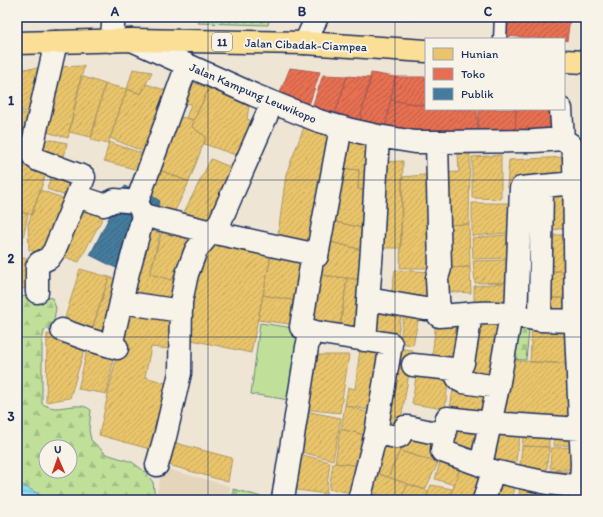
<svg xmlns="http://www.w3.org/2000/svg" width="603" height="517" viewBox="0 0 603 517" font-family="Itim,sans-serif">
	<defs>
		<pattern id="grass-dots" width="8" height="8" patternUnits="userSpaceOnUse"><rect width="8" height="8" fill="#c0e099"/><path d="M2 2h.1M6 6h.1" fill="none" stroke="#a4c086" stroke-width="1.8" stroke-linecap="round"/></pattern>
		<pattern id="forest-firs" width="22" height="20" patternUnits="userSpaceOnUse"><rect width="22" height="20" fill="#c0e099"/><path d="M5 1l3.5 6h-7zM16 11l3.5 6h-7z" fill="#a4c086"/></pattern>
		<pattern id="cemetery-stones" width="16" height="16" patternUnits="userSpaceOnUse"><rect width="16" height="16" fill="#c0e099"/><path d="M2 7V4a2 2 0 0 1 4 0v3zM10 15v-3a2 2 0 0 1 4 0v3z" fill="#a4c086"/></pattern>
		<pattern id="water-rules" width="6" height="5" patternUnits="userSpaceOnUse"><rect width="6" height="5" fill="#8edbee"/><path d="M0 2.5h6" fill="none" stroke="#7abcce"/></pattern>
		<pattern id="homes-hatch" width="6" height="6" patternUnits="userSpaceOnUse"><rect width="6" height="6" fill="#e9c46a"/><path d="M-1 1l2-2M0 6l6-6M5 7l2-2" fill="none" stroke="#c7a95e"/></pattern>
		<pattern id="shops-hatch" width="6" height="6" patternUnits="userSpaceOnUse"><rect width="6" height="6" fill="#e76f51"/><path d="M-1 1l2-2M0 6l6-6M5 7l2-2" fill="none" stroke="#ba5c46"/></pattern>
		<pattern id="public-hatch" width="6" height="6" patternUnits="userSpaceOnUse"><rect width="6" height="6" fill="#457b9d"/><path d="M-1 1l2-2M0 6l6-6M5 7l2-2" fill="none" stroke="#396583"/></pattern>
	</defs>
	<rect width="100%" height="100%" fill="#efe5d4"/>
	<filter id="ink" filterUnits="userSpaceOnUse"><feTurbulence type="fractalNoise" baseFrequency=".025" numOctaves="2"/><feDisplacementMap in="SourceGraphic" scale="8" xChannelSelector="R" yChannelSelector="G"/><feConvolveMatrix kernelMatrix="1 2 1 2 8 2 1 2 1" color-interpolation-filters="sRGB"/></filter>
	<g filter="url(#ink)">
		<path fill="#e5d5bb" d="M163,468L230,486L229,500H174L156,495Z"/>
		<path fill="url(#grass-dots)" stroke="#6e887c" d="M199,17H270L268,25L198,23Z"/>
		<path fill="url(#forest-firs)" stroke="#6e887c" fill-rule="evenodd" d="M32,296L52,298L56,308L53,325L44,331L42,341V404C46,405 51,408 55,408C66,408 82,402 91,410L89,430L91,440L106,454L132,462L144,471L153,482L155,498L159,500H17V297ZM46,447H70V471H46Z"/>
		<path fill="url(#cemetery-stones)" stroke="#6e887c" d="M512,320L530,321L526,360L506,359Z
			M233,489L273,500H233Z"/>
		<path fill="#c0e099" stroke="#6e887c" d="M260,323L307,330L296,401L251,394Z"/>
		<path fill="url(#water-rules)" stroke="#6096b4" d="M17,482L49,500H17Z"/>
		<path fill="url(#homes-hatch)" stroke="#ab9766" d="M62,17H86V21Z
			M404,17H434V18L404,19Z
			M84,66L68,138L39,130L52,67Z
			M47,68L37,113L17,111V69Z
			M133,69L152,72L141,94L127,89Z
			M81,76L105,84L91,137L69,132Z
			M185,80L209,88L194,120L186,118L191,104L180,103Z
			M105,84L127,89L108,144L91,140Z
			M146,84L171,92L149,154L110,138L127,89L141,94Z
			M209,88L249,106L247,119L257,123L244,158L204,144L206,137L192,127L194,120Z
			M17,113L37,115L31,149H17Z
			M173,115L194,120L192,127L206,137L189,182L155,168Z
			M306,122L336,131L315,251L277,242L286,174Z
			M342,134L375,143L372,192L358,189L359,170L338,168Z
			M38,137L67,143L62,168L36,144Z
			M109,142L147,155L142,171L104,161Z
			M458,154H470L469,224L442,225L440,173L459,172Z
			M17,155H29L48,168L32,215L17,211Z
			M501,155V199L472,198V157Z
			M565,157L564,182L507,187L509,160Z
			M211,159L240,171L212,227L182,216Z
			M403,161L401,248H375L379,162Z
			M155,168L189,182L171,219L153,214L160,201L146,192L143,196L129,188L136,170L142,171Z
			M338,168L359,170L358,189L372,192L367,229L327,220Z
			M53,171L77,179L71,198L47,189Z
			M434,174L437,268H400L402,177Z
			M570,186L571,227L547,231L546,189Z
			M40,190L71,201L48,256L29,250L28,224Z
			M78,200L108,208L79,262L55,254Z
			M472,203H515L516,232L472,236Z
			M17,211L28,214L21,248L17,251Z
			M327,220L367,229L363,250L326,241Z
			M164,224L197,232L179,282L150,274Z
			M469,224L470,267L443,268L442,225Z
			M142,228L160,233L150,274L179,282L172,307L127,299Z
			M514,234V258L473,259L472,238Z
			M572,234L570,271H544V236Z
			M323,240L363,250V280L320,275Z
			M220,241L272,251L251,353L187,339L195,258Z
			M272,251L309,258L303,302L263,295Z
			M19,258H35L36,288L19,289Z
			M511,260L512,282L475,283L473,261Z
			M470,267L471,293L441,291L443,268Z
			M80,269L109,277L91,332L63,324Z
			M395,270L433,272L432,301L391,296Z
			M544,271H570L568,298H544Z
			M320,275L347,278L340,328L304,323Z
			M109,277L121,280L104,333L92,330Z
			M347,278L363,280V335L340,328Z
			M512,282L513,312L474,310V286Z
			M263,295L303,302L298,325L258,320Z
			M544,298H568L570,319H543Z
			M371,304L402,309L397,341L367,337Z
			M127,308L175,314L170,349L151,347L145,377L173,385L157,451L99,435Z
			M404,310L420,312L413,345L400,343Z
			M473,316L507,317L497,383L460,379Z
			M467,320L459,367L432,357L436,321Z
			M532,323L573,324V364L530,362Z
			M47,334L86,344L70,398L46,402Z
			M89,342L115,351L107,394L78,389Z
			M394,348L413,350L400,426L380,423Z
			M360,349L387,353L377,412L345,405L348,387L355,389Z
			M316,355H349L340,413L303,409L305,372H315Z
			M505,360L573,364L576,423L495,422Z
			M417,369L449,374L445,409L412,404Z
			M454,383L494,389L489,421L449,415Z
			M345,405L372,414L369,436L341,429Z
			M300,410L341,418L333,460L293,450Z
			M450,421L487,426L480,462L445,450Z
			M492,427L521,429L514,473L486,465Z
			M340,429L369,436L365,466L335,463Z
			M524,430L549,431V447L522,446Z
			M407,431L441,439L436,462L400,451Z
			M575,432V445L554,446V434Z
			M172,442L232,458L228,482L165,464Z
			M376,442L401,448L388,477L370,471Z
			M522,446L549,447L546,477L519,473Z
			M578,447L577,470L550,468L551,448Z
			M400,451L438,463L425,490L388,477Z
			M295,453L330,462L326,494L290,489Z
			M442,456L462,463L454,485L435,479Z
			M333,463L365,466L358,494L329,489Z
			M462,463L489,474L479,500H449Z
			M550,470L579,472L578,484L549,480Z
			M370,471L408,484L400,500H393L365,489Z
			M495,475L517,480L512,500H486Z
			M521,481L541,489L539,500H518Z
			M408,484L429,491L425,500H400Z
			M431,485L452,489L449,500H425Z
			M551,487L578,500H549Z
			M541,489L551,490L549,500H539Z
			M369,492L388,500H366Z
			M329,497L349,500H328Z"/>
		<path fill="url(#shops-hatch)" stroke="#aa5c55" d="M507,17H570L567,41L564,40V39H544L506,36Z
			M290,68L320,72L309,105L279,95Z
			M371,73L395,77L384,133L359,124Z
			M323,75L347,76L335,115L312,107Z
			M347,76L371,78L359,124L335,115Z
			M395,77H426V106L391,100Z
			M391,100L426,106V109H477L478,138L384,133Z
			M479,109H516L515,138H478Z
			M516,109H553V123L546,134L515,138Z"/>
		<path fill="url(#public-hatch)" stroke="#38648a" d="M125,186L143,196L146,192L160,201L150,222L122,271L90,255Z"/>
		<g fill="none" stroke-linecap="round" stroke-linejoin="round">
			<defs>
				<path id="lane" d="M500,39L501,17"/>
				<path id="street" d="M132,40L254,95L319,121L351,130L378,136L415,142H437L534,141L563,139L561,109
					M111,41L114,17
					M305,43L317,17
					M563,139L571,145L574,155L576,331L582,464L580,500
					M437,142L440,268L437,278L439,316C459,315 492,310 511,315
					M77,196L104,205L115,200L137,202
					M143,215L211,232L313,254L301,327L315,332
					M317,256L341,127
					M37,292V267L39,263L49,258L54,251L77,196L84,177L38,160L34,157L31,152L56,42
					M368,299L425,309L438,308
					M121,302L181,311
					M516,316L521,188L542,186
					M540,320L542,186L575,183
					M62,330L87,339L117,348
					M365,340L372,249L378,136
					M111,346L127,276L140,228L143,215L137,202L187,65
					M413,365L453,369L457,371V377L459,380L463,382L498,387
					M457,371L461,367L463,363L471,314
					M580,429L490,423L447,418L442,451L481,465L493,471L548,483L581,487
					M376,433L396,437L400,436L405,427H408L445,435
					M157,465L165,437L180,373L181,302L187,274L196,250L207,237L219,224L272,103
					M481,465L498,387L511,315L540,320L576,321
					M283,499L307,347L310,335L315,332L391,344L376,433L359,500
					M484,500L493,471"/>
				<path id="highway" d="M17,43L132,40L305,43L426,51
					M564,61L586,62"/>
			</defs>
			<use href="#lane" stroke="#1b2f5e" stroke-width="15"/>
			<use href="#street" stroke="#1b2f5e" stroke-width="25"/>
			<use href="#highway" stroke="#1b2f5e" stroke-width="25"/>
			<use href="#lane" stroke="#f7f3e8" stroke-width="12"/>
			<use href="#street" stroke="#f7f3e8" stroke-width="22"/>
			<use href="#highway" stroke="#fbdf96" stroke-width="22"/>
		</g>
	</g>
	<path fill="none" stroke="#1b2f5e" stroke-width="1" stroke-opacity="0.55" d="M208,17V500M395,17V500M17,180H586M17,337H586"/>
	<g text-anchor="middle" stroke-width="4" stroke-linejoin="round" paint-order="stroke">
		<rect fill="#f7f3e8" stroke="#5d6a87" stroke-width="1" x="212" y="33" width="20" height="18" rx="3"/>
		<g font-size="11" font-weight="bold" fill="#1b2f5e">
			<text x="222" y="46">11</text>
		</g>
		<g font-size="12" fill="#1b2f5e" stroke="#f7f3e8">
			<text transform="translate(306 45) rotate(2)" y="4">Jalan Cibadak-Ciampea</text>
			<text transform="translate(253 93) rotate(23)" y="4">Jalan Kampung Leuwikopo</text>
		</g>
	</g>
	<rect width="603" height="517" fill="none" stroke="#f7f3e8" stroke-width="44"/>
	<rect x="425" y="38" width="140" height="72" fill="#f7f3e8" stroke="#9fa5b1"/>
	<rect x="433" y="48" width="20" height="12" fill="#e9c46a" stroke="#9fa5b1"/>
	<text x="461" y="58" font-size="12" fill="#1b2f5e">Hunian</text>
	<rect x="433" y="68" width="20" height="12" fill="#e76f51" stroke="#9fa5b1"/>
	<text x="461" y="78" font-size="12" fill="#1b2f5e">Toko</text>
	<rect x="433" y="88" width="20" height="12" fill="#457b9d" stroke="#9fa5b1"/>
	<text x="461" y="98" font-size="12" fill="#1b2f5e">Publik</text>
	<g transform="translate(58 459) rotate(358)"><circle r="19" fill="#f7f3e8" stroke="#9fa5b1"/>
	<path d="M0-3L7 15L0 10L-7 15Z" fill="#c8321e"/>
	<text y="-6" font-size="11" font-weight="bold" text-anchor="middle" fill="#1b2f5e">U</text>
	</g>
	<rect x="22" y="22" width="559" height="473" fill="none" stroke="#1b2f5e" stroke-width="1.5"/>
	<g font-size="13" text-anchor="middle" font-weight="bold" fill="#1b2f5e">
		<text x="115" y="16">A</text>
		<text x="302" y="16">B</text>
		<text x="488" y="16">C</text>
		<text x="11" y="105">1</text>
		<text x="11" y="263">2</text>
		<text x="11" y="421">3</text>
	</g>
</svg>
